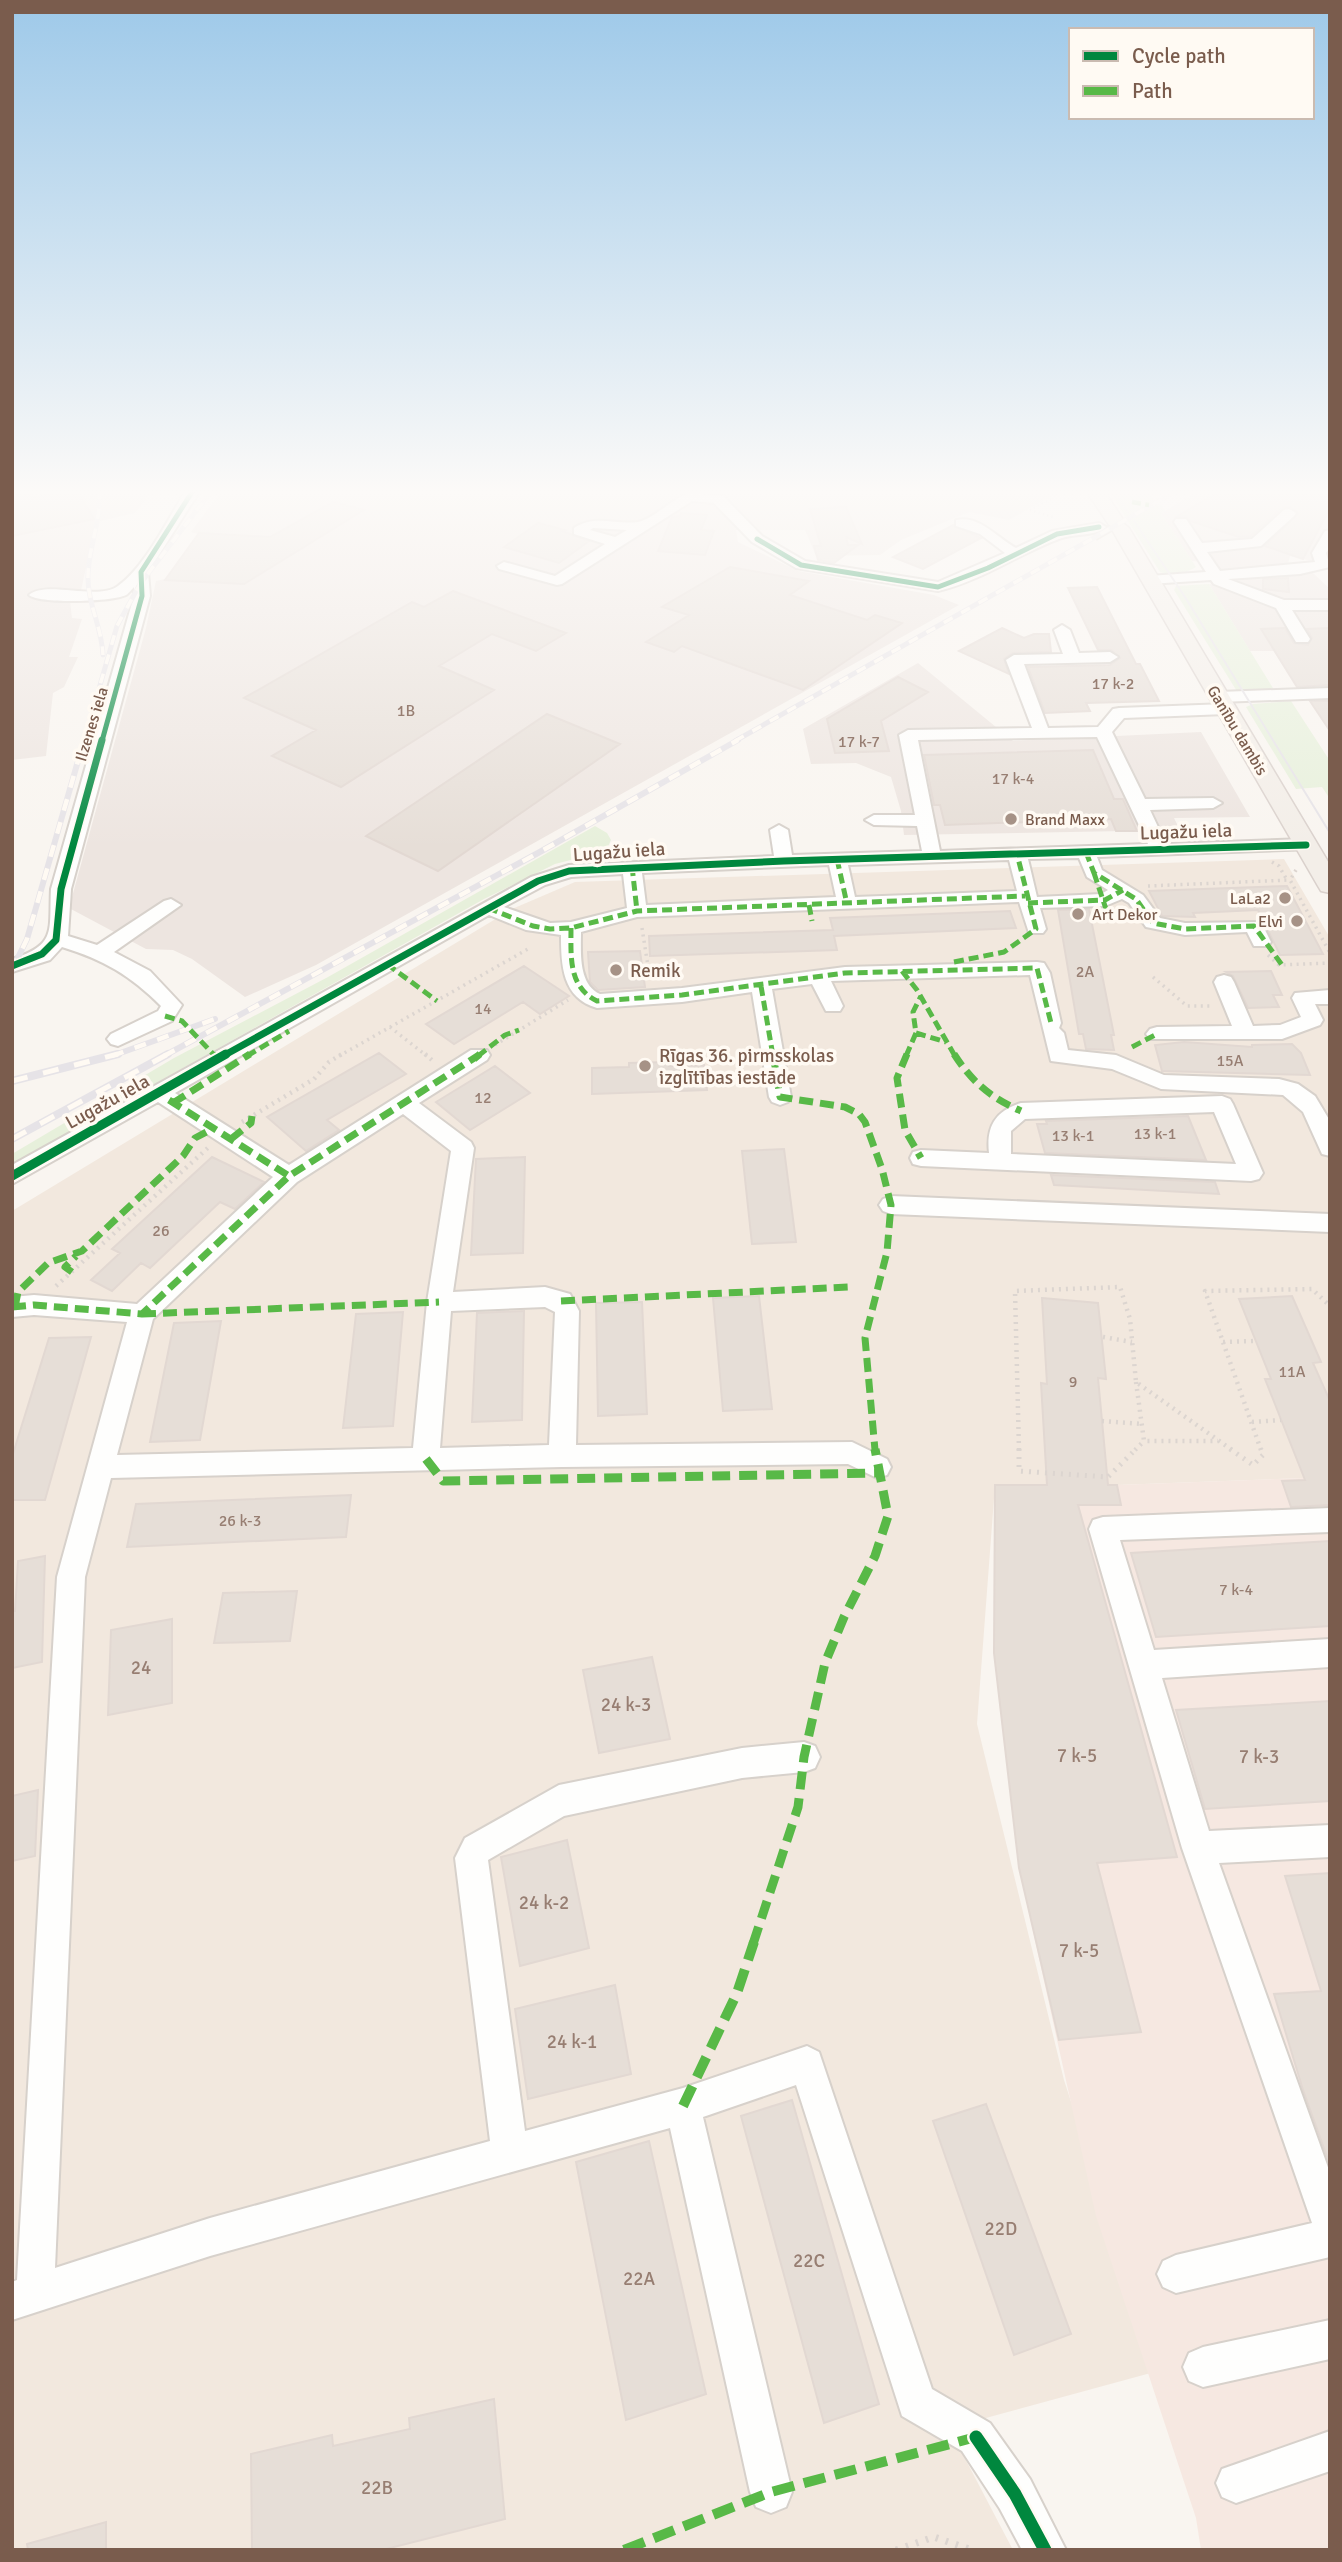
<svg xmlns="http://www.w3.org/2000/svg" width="1342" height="2562" viewBox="0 0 1342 2562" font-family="Signika,sans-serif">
	<rect width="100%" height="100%" fill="#f9f5f0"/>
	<path fill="#f2e8de" d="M1284,859L1330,938V1477L1117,1485H995L977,1724L1064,2080L1158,2371L949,2428L1013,2550H12V1211L512,909L575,882Z"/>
	<path fill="#f6e8e1" d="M1330,1477V2550H1201L1196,2518L1096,2216L1019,1868L994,1653L995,1485H1117Z"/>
	<path fill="#ede5e0" d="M12,489H154L135,513L96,522L80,595L70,601L72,618L82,619L69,657H78L64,687L53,693L46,756L12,760Z
		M223,489H1064L1009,520L969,512L901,540L880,555L816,556L805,530H736L738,542L798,571L934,595L959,605L316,965L245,997L192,959L173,950L146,949L69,908L146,628L156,581L165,579L198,534L191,532Z
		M1203,489H1330V555L1312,561L1290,556L1287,567L1221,571L1215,563L1192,561L1161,513Z
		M1313,573L1330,589V686L1297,687L1274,651H1250L1209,584L1225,586L1232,579Z
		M918,663L1013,741L1201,732L1250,817L1174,818L1180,830L904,835L901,811L891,777L856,763L811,764L803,729Z"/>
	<path fill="#e7f0db" d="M1108,489H1146L1158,506L1161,505L1165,510L1161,513L1196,567C1184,574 1173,577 1160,572Z
		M1209,584L1276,693H1238L1174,590L1176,586Z
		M1291,701L1330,761V799L1322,787L1296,789L1246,707L1253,704Z
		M595,826L607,833L611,840L606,851L555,864L484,899L12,1164V1154L174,1058L328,977Z"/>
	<path fill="#e6ded7" stroke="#e2d8d2" stroke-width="2" d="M12,489H27L32,498L76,489L94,519L12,536Z
		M1223,489H1330V508L1303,559L1265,546L1298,514L1290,507L1282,508L1251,536L1239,537L1190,521L1186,516H1178Z
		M333,502L364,510L244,584L165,580L199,533L270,537Z
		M846,507L862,544L846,537L848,545H858L834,563L818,560L814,546H821L810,509Z
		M681,513L707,515L701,530L714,531L705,555L658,551L672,517L680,516Z
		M538,523L565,530L562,531L589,541L559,563L504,547Z
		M953,525L981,538L923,569L893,557Z
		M730,567L809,581L790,595L867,620L875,615L902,623L803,690L682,646L674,652L646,642L689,615L662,607Z
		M1288,578L1289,592L1263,589V579Z
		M1097,587L1136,664H1140L1159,701L1086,703L1090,711L1045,713L1028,667L1110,665L1120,658L1111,650H1098L1068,588Z
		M453,591L566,633L536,651L492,634L439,666L494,690L341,787L272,756L316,730L244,698L412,602L424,607Z
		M1002,628L1024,638L1034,634H1049L1051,652L1013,653L1004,659L1009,674L959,651Z
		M1285,628L1294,643L1308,645L1312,638L1307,629L1330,628V685L1297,687L1261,629Z
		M898,677L928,692L881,721L889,751L835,753L827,719Z
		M1310,701H1330V731Z
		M547,714L620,744L438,871L366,836Z
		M1093,750L1114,799H1123L1137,831H1116L1111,819L945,825L940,805H934L924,755Z
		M1287,886L1323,954L1280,955L1258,910L1193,913L1195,917L1162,916L1149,891Z
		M1089,909L1114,1035H1111L1114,1050L1086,1049L1083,1034H1079L1058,910Z
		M1010,911L1016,928L834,936L837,950L650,956L649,936L833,930L830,918Z
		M640,951L645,987L598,990L590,982L588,952Z
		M524,966L569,996L540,1014L523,1002L454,1044L426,1024Z
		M1271,971L1282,995H1273L1279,1007L1248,1008L1233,976L1226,972Z
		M1184,1042L1252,1047V1045L1292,1044L1301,1053L1310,1075L1162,1071L1155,1045Z
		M379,1053L406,1074L327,1120L339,1130L306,1151L267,1117Z
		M669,1062V1066L704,1065L707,1090L592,1094V1068L629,1067V1063Z
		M495,1066L530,1093L470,1130L436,1102Z
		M1188,1116L1206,1160L1045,1153L1037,1124H1047L1046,1121Z
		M784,1149L796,1242L752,1244L742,1151Z
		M212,1157L264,1182L235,1209L220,1202L150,1268L141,1263L112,1291L91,1280L120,1253L112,1249Z
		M525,1157L523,1253L471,1255L476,1159Z
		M1051,1175L1215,1182L1219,1194L1054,1185Z
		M759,1296L772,1409L723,1411L713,1298Z
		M1292,1296L1321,1362L1313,1363L1330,1401V1505L1291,1507L1282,1481L1305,1480L1265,1379H1271L1239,1299Z
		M1042,1298L1098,1303L1106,1379L1098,1378L1108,1485H1117L1121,1505H1078L1177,1857L1097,1863L1141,2032L1059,2040L1019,1868L994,1653L995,1485H1047L1041,1383L1047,1384Z
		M642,1302L647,1414L598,1416L596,1303Z
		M524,1311L522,1420L472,1422L477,1313Z
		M403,1312L393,1426L343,1428L356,1314Z
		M221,1321L200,1440L150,1442L174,1323Z
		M91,1337L45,1500H12V1457L49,1338Z
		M351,1495L346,1537L127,1547L136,1504Z
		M1330,1541V1626L1156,1637L1131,1553Z
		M45,1556L42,1662L12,1668V1611H15L18,1561Z
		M297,1591L290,1641L214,1643L223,1593Z
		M172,1619V1703L108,1715L111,1630Z
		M652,1657L670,1739L599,1753L583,1670Z
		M1330,1701V1801L1205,1809L1176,1710Z
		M38,1790L35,1856L12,1861V1796Z
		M567,1840L589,1948L520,1966L501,1857Z
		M1330,1873V2162H1329L1303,2090L1274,1994L1321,1991L1285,1876Z
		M615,1985L631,2074L528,2099L515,2009Z
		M792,2100L879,2404L824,2423L741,2116Z
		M986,2104L1071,2334L1014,2355L933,2121Z
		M649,2141L706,2394L626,2420L576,2162Z
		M494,2399L505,2519L382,2550H252L251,2454L332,2435L333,2446L410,2429L409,2418Z
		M106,2522V2550H28L27,2544Z"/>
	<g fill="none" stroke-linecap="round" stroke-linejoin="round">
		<path stroke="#d9cfc7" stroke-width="19" stroke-dasharray="19 10" stroke-linecap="butt" d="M1101,529L1105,536"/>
		<defs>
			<path id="minor" d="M187,489H201L148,572L150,596L71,889L68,936L97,945L164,901L171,899L181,905L114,952L150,971L182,1005L172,1021L118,1046L111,1044L107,1039L111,1034L158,1011L161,1006C130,975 104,960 62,947L50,960L12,972V959C57,945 49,931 51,889L134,596V587C133,588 127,595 126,595C112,602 39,604 29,595C45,580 98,601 118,586C146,566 168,518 187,489Z
				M690,493L723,496L762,536L805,561L938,582L1005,553L980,534L956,526V520C980,515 997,538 1016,548L1052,531L1099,523L1106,527C1095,537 1073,533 1059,539C1018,554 981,581 938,591L796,568L752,542L714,503L692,501L562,584L557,585L499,569L497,566L504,562L555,576L605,544L574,534V528C595,514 614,525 638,522C654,519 672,498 690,493ZM593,528L627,530L615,537L590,530Z
				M1289,509L1296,513L1294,516L1261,546L1207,552L1220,571L1315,562L1312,553L1325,531L1330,530V547L1326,553L1330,567L1300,574L1228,579L1284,600H1330V610H1292L1310,639L1308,642H1296L1276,608L1214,584L1211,580L1149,584L1142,580L1149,576L1206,572L1174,522L1176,519H1186L1202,543L1252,539L1284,510Z
				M1062,625L1070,630L1079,653L1110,652L1118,657L1110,662L1024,664L1048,728L1098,727L1113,709L1119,708L1226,704L1234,709L1226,714L1124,718L1112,732L1145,799L1213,798L1222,803L1213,808L1150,810L1166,844L1306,839L1315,845L1313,849L1097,857L1102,870L1143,895L1160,918L1185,923L1261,922L1271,942L1268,946H1254L1247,932L1185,935L1146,927L1129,903L1122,899L1105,906L1040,908L1046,929L1043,933H1029L1019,902L637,917L581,932C581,952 578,984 600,994L682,988L845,967L1037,962L1044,963L1050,973L1061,1023L1059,1028L1064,1033L1068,1050L1116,1055L1164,1075L1279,1079L1298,1084L1315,1096L1330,1121V1156L1322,1154L1303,1112L1283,1095L1161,1089L1112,1069L1051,1061L1030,975L831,981L843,1006L840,1011H826L812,984L772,989L791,1097L788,1102L780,1105L772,1102L769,1097L752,992L682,1002L597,1008C562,998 561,965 561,935L526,930L489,915L175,1093L289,1165L471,1050H487L490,1055L487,1060L419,1103L471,1142L474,1148L453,1292L545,1287L570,1294L579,1311L576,1445L852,1442L887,1459L891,1467L887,1475L877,1478L848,1464L562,1467L111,1478L85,1577L55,2268L210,2218L490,2141L455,1858L465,1838L559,1785L742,1748L804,1742L815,1746L820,1757L815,1768L804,1772L742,1778L564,1816L488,1860L525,2131L683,2088L807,2046L819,2052L932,2389L990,2423L1030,2479L1066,2550H1022L1000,2509L962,2451L902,2416L796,2085L703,2117L792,2492L786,2507L771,2513L756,2507L750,2492L670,2128L210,2256L12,2320V2282L17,2280L57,1577L127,1322L34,1315L12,1317V1297L34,1295L137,1304L273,1177L158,1102L12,1184V1165L531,877L569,865L774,856L770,830L779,825L788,830L792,855L922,851L917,826L874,825L865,820L874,815H915L899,735L908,730L1032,728L1006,660L1014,655L1063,654L1054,630ZM1097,737L1148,844L940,851L918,740ZM1079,858L1087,877L1108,890L1101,894L1037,897L1028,859ZM1009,860L1017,891L855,897L848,865ZM829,865L836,897L646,905L642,873ZM623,874L627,908L571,922L550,923L504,907L545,885L571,877ZM403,1114L451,1151L427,1302L413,1448L117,1455L153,1319L297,1182ZM545,1307L555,1312L549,1445L440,1448L451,1311Z
				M1330,688V698L1219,702L1211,697L1219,692Z
				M1224,975L1231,977L1234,982L1253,1026L1280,1025L1301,1017L1292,998L1295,993L1330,990V1004H1315L1323,1020L1320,1025L1282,1039H1150L1146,1034L1150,1029L1157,1027L1232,1026L1214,982L1217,977Z
				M1222,1096L1230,1099L1233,1104L1263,1173L1259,1179L1251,1181L921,1166L913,1164L910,1158L913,1152L921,1150L989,1153C986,1127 995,1111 1021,1103ZM1214,1112L1236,1164L1011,1154V1131L1025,1119Z
				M891,1196L1330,1214V1232L891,1214L883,1211L879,1205L883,1199Z
				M1330,1508V1532L1120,1540L1154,1650L1330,1639V1667L1162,1678L1209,1831L1330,1825V1857L1219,1863L1330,2173V2257L1176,2293L1163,2287L1157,2274L1163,2261L1176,2255L1312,2223L1182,1848L1089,1529L1093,1520L1103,1517Z
				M1330,2320V2359L1203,2387L1189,2381L1183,2367L1189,2353L1203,2347Z
				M1330,2431V2471L1236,2503L1222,2497L1216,2483L1222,2469Z"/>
			<path id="major" d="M1085,489H1103L1124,521L1123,523L1129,528L1330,865V893L1321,891L1318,886L1111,528L1112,526L1109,525Z"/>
		</defs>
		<use href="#minor" stroke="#d7d1cb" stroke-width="4"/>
		<use href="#major" stroke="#dad1cc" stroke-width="3"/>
		<path stroke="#dcd5d0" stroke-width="2.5" stroke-dasharray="1 3.5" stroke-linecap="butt" d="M1030,510L1053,517
			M1030,510L1069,489"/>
		<path stroke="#dcd5d0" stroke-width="3.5" stroke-dasharray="2 4.5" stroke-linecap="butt" d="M1272,862L1279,866L1287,880
			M1296,870L1290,880L1330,953
			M1148,886L1289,880
			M642,928L650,979
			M1268,955L1279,965L1330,963
			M1153,977L1187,1006H1213
			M390,1027L427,1056
			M495,1045L568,1000
			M339,1056L528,949"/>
		<path stroke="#dcd5d0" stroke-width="4.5" stroke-dasharray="2 5" stroke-linecap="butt" d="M425,1054L433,1061
			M242,1122L314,1079L329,1062L342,1054
			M56,1286L210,1146
			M1103,1337L1132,1342
			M1223,1342L1255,1341
			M1136,1382L1144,1441H1218
			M1102,1421L1142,1424
			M1252,1422L1281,1420
			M1019,1450L1015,1291L1120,1287L1130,1319L1136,1382L1232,1450
			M1135,1450L1144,1441
			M1261,1450L1205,1291L1312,1289L1330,1306"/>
		<path stroke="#dcd5d0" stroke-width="5" stroke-dasharray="2 6" stroke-linecap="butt" d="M1019,1449V1471L1108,1477L1136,1449
			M1230,1449L1253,1465L1263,1455L1261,1449"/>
		<path stroke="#dcd5d0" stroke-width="7" stroke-dasharray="2.5 8" stroke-linecap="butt" d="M896,2550L934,2537L972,2550"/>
		<use href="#minor" fill="#fefefd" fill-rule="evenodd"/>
		<use href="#major" fill="#f3eee8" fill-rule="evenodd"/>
		<path stroke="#e6e3e7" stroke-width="2" d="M1114,489L1128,513
			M1134,521L1185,597L1330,833"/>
		<defs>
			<path id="rail-far2" d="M99,489C102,519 89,545 88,575C87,603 102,627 103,655
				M84,741L117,626L140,584L213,489
				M735,741L1180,489"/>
			<path id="rail-far1" d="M12,970L27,939L84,740
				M112,1056L215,1019
				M164,1056L538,853L738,740"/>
			<path id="rail" d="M12,1081L118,1054
				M12,1139L168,1054"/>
		</defs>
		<use href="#rail-far2" stroke="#e6e3e7" stroke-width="5"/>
		<use href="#rail-far1" stroke="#e6e3e7" stroke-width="6"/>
		<use href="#rail" stroke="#e6e3e7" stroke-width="8"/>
		<use href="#rail-far2" stroke="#fffaf3" stroke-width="3.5" stroke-dasharray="10" stroke-linecap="butt"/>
		<use href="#rail-far1" stroke="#fffaf3" stroke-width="4.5" stroke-dasharray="12" stroke-linecap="butt"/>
		<use href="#rail" stroke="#fffaf3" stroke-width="5" stroke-dasharray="16" stroke-linecap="butt"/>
		<path stroke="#58b947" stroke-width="4.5" stroke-dasharray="9 4.5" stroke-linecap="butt" d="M1132,502L1149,505"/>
		<path stroke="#58b947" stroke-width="5" stroke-dasharray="10 5" stroke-linecap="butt" d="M1086,852L1094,873L1136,899L1153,923L1185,929L1254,926L1282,965
			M837,859L847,904
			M632,866L637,911
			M1094,873L1109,918
			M1028,903L1105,900L1123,890
			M809,905L812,921
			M488,908L533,926L550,929L571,928L637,911L1025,896
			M571,928C571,956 568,987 597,1001L682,995L845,973L1037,968L1051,1023
			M954,962L1004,952L1036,929L1017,854
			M387,964L437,1001
			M902,971L917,990L955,1056
			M761,986L773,1056
			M165,1016L182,1021L215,1056
			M916,1033L946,1042
			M1132,1047L1157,1034
			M247,1056L289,1031
			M478,1056L505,1035L519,1030
			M906,1056L916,1033L913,1012L921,996"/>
		<path stroke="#58b947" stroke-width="7" stroke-dasharray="14 7" stroke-linecap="butt" d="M213,1054L220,1062
			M773,1054L780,1097L845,1107L859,1114L865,1122L882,1169L891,1205L887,1252L865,1338L875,1450
			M907,1054L897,1078L905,1130L921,1158
			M954,1054C972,1082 991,1098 1021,1111
			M474,1059L480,1054
			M169,1100L289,1176
			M173,1103L250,1054
			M231,1139L251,1123L252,1116
			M72,1272L65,1267L76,1256
			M561,1301L848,1287
			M12,1307L34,1305L142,1314L289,1176L479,1055
			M15,1307L18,1292L48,1263L82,1251L183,1156L195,1138L214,1128
			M142,1314L439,1302"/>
		<path stroke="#58b947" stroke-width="9" stroke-dasharray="18 9" stroke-linecap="butt" d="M426,1459L443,1481L878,1473
			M753,1944L798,1807L804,1757L825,1663L844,1617L875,1556L888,1516L875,1449"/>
		<path stroke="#58b947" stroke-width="10" stroke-dasharray="22 10" stroke-linecap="butt" d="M683,2106L737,1993L754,1942
			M624,2550L771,2492L976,2437"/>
		<defs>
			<path id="cycleway-far3" d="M757,539L801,565L938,587L988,568L1057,534L1099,527
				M102,741L142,596L141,572L194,489"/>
			<path id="cycleway-far2" d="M12,966L42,954L56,940L61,889L102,740
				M223,1056L538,881L569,871L784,861L1306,845"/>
			<path id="cycleway-far1" d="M12,1176L226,1054"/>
			<path id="cycleway" d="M976,2437L1015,2494L1045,2550"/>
		</defs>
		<use href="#cycleway-far3" stroke="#fffaf3" stroke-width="8"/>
		<use href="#cycleway-far2" stroke="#fffaf3" stroke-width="10"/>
		<use href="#cycleway-far1" stroke="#fffaf3" stroke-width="13"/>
		<use href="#cycleway" stroke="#fffaf3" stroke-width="18"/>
		<use href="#cycleway-far3" stroke="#00873e" stroke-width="5"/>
		<use href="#cycleway-far2" stroke="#00873e" stroke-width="7"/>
		<use href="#cycleway-far1" stroke="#00873e" stroke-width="9"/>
		<use href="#cycleway" stroke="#00873e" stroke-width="13"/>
	</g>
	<linearGradient id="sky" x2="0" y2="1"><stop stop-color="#9ec9e9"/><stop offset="0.58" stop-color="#fcfaf8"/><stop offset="1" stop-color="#fcfaf8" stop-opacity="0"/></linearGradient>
	<rect width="1342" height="848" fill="url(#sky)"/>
	<g fill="#a69286" stroke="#fffaf3" stroke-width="2.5">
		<circle cx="1011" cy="819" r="7"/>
		<circle cx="1285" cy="898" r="7"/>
		<circle cx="1078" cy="914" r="7"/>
		<circle cx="1297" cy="921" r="7"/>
		<circle cx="616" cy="970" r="7"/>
		<circle cx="645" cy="1066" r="7"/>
	</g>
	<g text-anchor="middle" stroke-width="7" stroke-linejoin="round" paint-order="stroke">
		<g font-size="16" fill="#977e72">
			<text x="1113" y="689">17 k-2</text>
			<text x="406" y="716">1B</text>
			<text x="859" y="747">17 k-7</text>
			<text x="1013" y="784">17 k-4</text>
			<text x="1085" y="977">2A</text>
			<text x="483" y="1014">14</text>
			<text x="1230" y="1066">15A</text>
			<text x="483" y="1103">12</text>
			<text x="1155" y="1139">13 k-1</text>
			<text x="1073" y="1141">13 k-1</text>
			<text x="161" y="1236">26</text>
			<text x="1292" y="1377">11A</text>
			<text x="1073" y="1387">9</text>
			<text x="240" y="1526">26 k-3</text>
			<text x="1236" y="1595">7 k-4</text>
		</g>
		<g font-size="16" fill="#7a5c4d" stroke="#fffaf3">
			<text transform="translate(91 724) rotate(-73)" y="6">Ilzenes iela</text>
			<text transform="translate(1238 730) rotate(59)" y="6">Ganību dambis</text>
		</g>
		<g font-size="16" fill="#7a5c4d" stroke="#fffaf3" text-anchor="start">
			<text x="1025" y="825">Brand Maxx</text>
			<text x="1271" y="904" text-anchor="end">LaLa2</text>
			<text x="1092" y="920">Art Dekor</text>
			<text x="1283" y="927" text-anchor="end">Elvi</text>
		</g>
		<g font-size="19" fill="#7a5c4d" stroke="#fffaf3">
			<text transform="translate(1186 831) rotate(-2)" y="7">Lugažu iela</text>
			<text transform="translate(619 851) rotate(-4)" y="7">Lugažu iela</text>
			<text transform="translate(107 1101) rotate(-29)" y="7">Lugažu iela</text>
		</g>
		<g font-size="19" fill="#7a5c4d" stroke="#fffaf3" text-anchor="start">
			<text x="630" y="977">Remik</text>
			<text x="659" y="1062">Rīgas 36. pirmsskolas<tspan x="659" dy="22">izglītības iestāde</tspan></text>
		</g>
		<g font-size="19" fill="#977e72">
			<text x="141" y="1674">24</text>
			<text x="626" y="1711">24 k-3</text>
			<text x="1077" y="1762">7 k-5</text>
			<text x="1259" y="1763">7 k-3</text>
			<text x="544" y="1909">24 k-2</text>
			<text x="1079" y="1957">7 k-5</text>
			<text x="572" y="2048">24 k-1</text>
			<text x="1001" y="2235">22D</text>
			<text x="809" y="2267">22C</text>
			<text x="639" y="2285">22A</text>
			<text x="377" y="2494">22B</text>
		</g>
	</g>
	<rect width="1342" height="2562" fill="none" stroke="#7a5c4d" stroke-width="28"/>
	<rect x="1069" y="28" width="245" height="91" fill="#fffaf3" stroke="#cabbb1" stroke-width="2"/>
	<rect x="1083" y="51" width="35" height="10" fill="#00873e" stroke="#cabbb1" stroke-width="2"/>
	<text x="1132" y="63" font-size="21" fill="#7a5c4d">Cycle path</text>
	<rect x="1083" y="86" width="35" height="10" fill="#58b947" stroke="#cabbb1" stroke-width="2"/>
	<text x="1132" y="98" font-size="21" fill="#7a5c4d">Path</text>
</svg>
